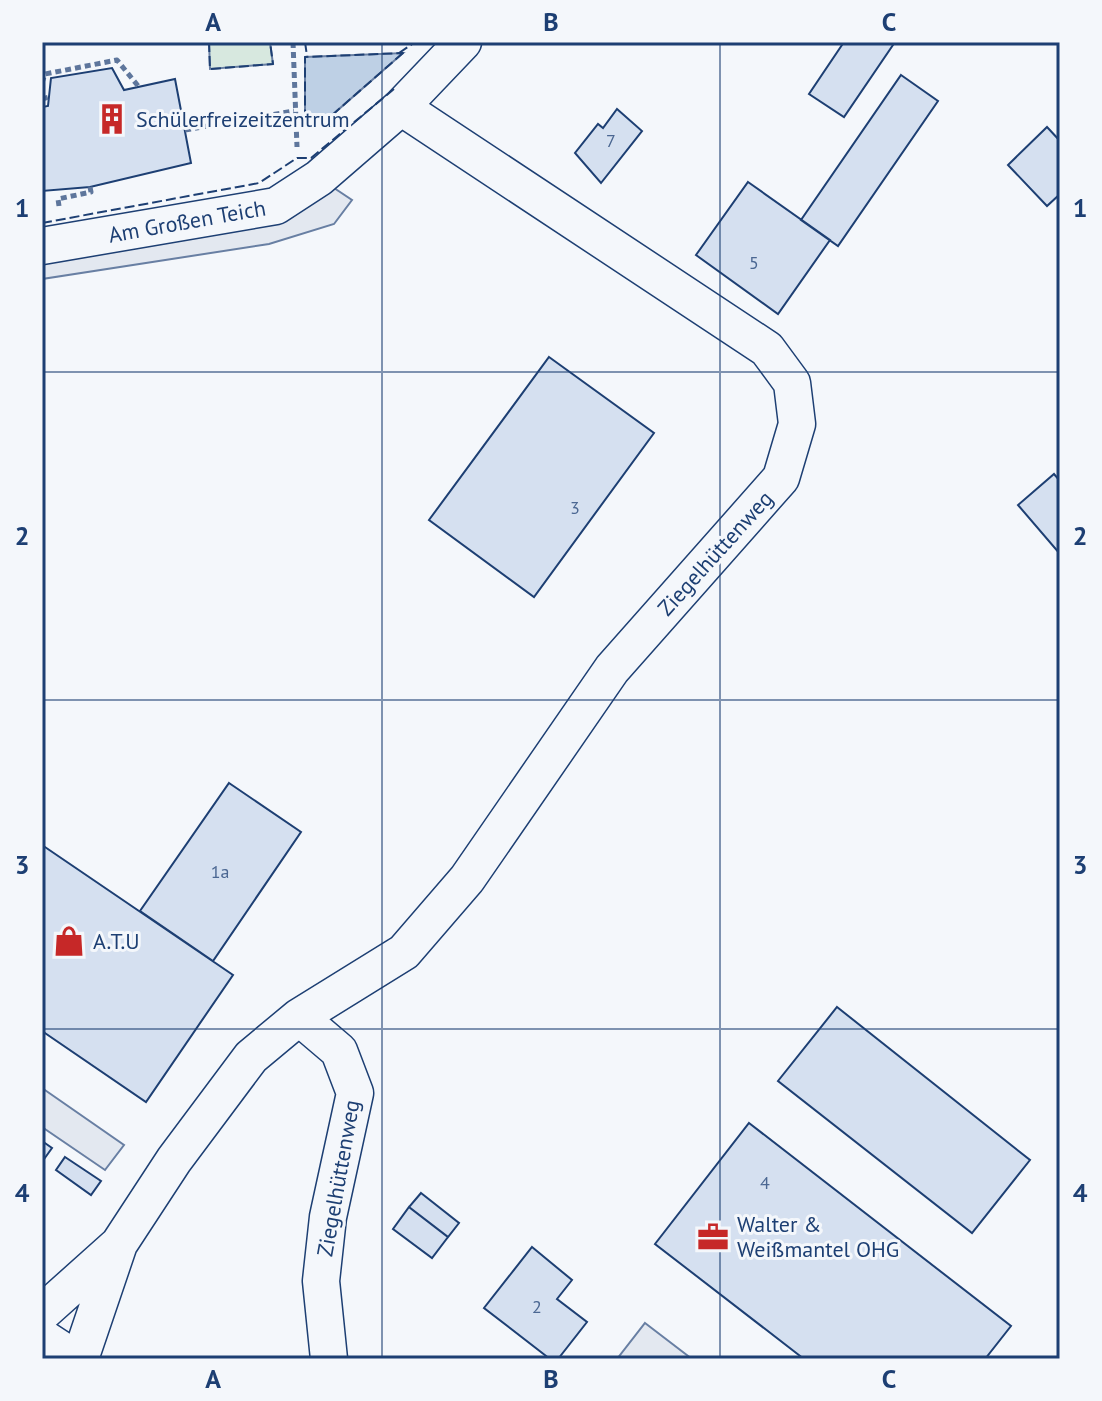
<svg xmlns="http://www.w3.org/2000/svg" width="1102" height="1401" viewBox="0 0 1102 1401" font-family="'PT Sans',sans-serif">
	<rect width="100%" height="100%" fill="#f4f7fb"/>
	<path fill="#d7e8df" stroke="#687fa3" stroke-width="2" d="M209,42H270L273,64L210,69Z"/>
	<path fill="#e3e8f0" stroke="#687fa3" stroke-width="2" d="M319,178L352,200L334,224L269,244L42,279V246Z
		M42,1088L124,1145L105,1170L42,1127Z
		M645,1323L692,1359H617Z"/>
	<path fill="#bed0e5" stroke="#687fa3" stroke-width="2" d="M403,53L331,116L305,123V57Z"/>
	<path fill="#d5e0f0" stroke="#1d3f73" stroke-width="2" d="M844,42H895L844,117L809,94Z
		M112,68L124,90L175,79L191,163L90,187L42,191V107L48,106L51,78Z
		M901,75L938,101L838,246L801,220Z
		M617,109L642,131L601,183L575,153L598,124L603,128Z
		M1047,127L1060,141V194L1047,206L1008,165Z
		M748,182L830,240L778,314L696,255Z
		M549,357L654,433L534,597L429,520Z
		M1054,474L1060,481V554L1018,505Z
		M229,783L301,832L213,961L140,911Z
		M42,845L233,975L146,1102L42,1031Z
		M837,1007L1030,1160L972,1233L778,1081Z
		M749,1123L1011,1326L985,1359H804L655,1244Z
		M42,1141L52,1148L42,1162Z
		M65,1157L101,1181L91,1195L56,1170Z
		M421,1193L459,1223L448,1237L409,1207Z
		M409,1207L448,1237L432,1258L393,1229Z
		M532,1247L572,1280L557,1299L587,1322L558,1359H550L484,1308Z"/>
	<g fill="none" stroke-linecap="round" stroke-linejoin="round">
		<defs>
			<path id="street" d="M42,246L276,206L319,178L401,107L463,42
				M299,1017L339,1051L355,1093L328,1217L321,1281L329,1359
				M42,1313L118,1245
				M80,1359L119,1244L174,1160L251,1057L299,1017L404,952L467,879L612,669L781,478L797,424L792,383L767,349L401,107"/>
			<path id="secondary" d="M42,1342L68,1359"/>
		</defs>
		<use href="#street" stroke="#1d3f73" stroke-width="39"/>
		<use href="#secondary" stroke="#1d3f73" stroke-width="47"/>
		<path stroke="#5e769c" stroke-width="5" stroke-dasharray="6 4" stroke-linecap="butt" d="M293,42L297,147
			M42,83L45,74L117,60L139,87
			M42,99L49,97
			M185,130L294,111
			M59,206L58,199L91,192L90,187"/>
		<use href="#street" stroke="#f4f7fb" stroke-width="36"/>
		<use href="#secondary" stroke="#f4f7fb" stroke-width="44"/>
		<path stroke="#1d3f73" stroke-width="2" stroke-dasharray="10 4" stroke-linecap="butt" d="M209,42L210,69L273,64L270,42
			M305,42L307,56
			M399,53L415,42
			M403,53L331,116L305,123V57Z
			M42,223L259,183L297,158H311L394,89"/>
	</g>
	<path fill="none" stroke="#1d3f73" stroke-width="2" stroke-opacity="0.55" d="M382,42V1359M720,42V1359M42,372H1060M42,700H1060M42,1029H1060"/>
	<defs>
		<symbol id="building-bare" viewBox="-9 -9 18 18"><path d="M-4-6H4V6H1V3H-1V6H-4ZM-2.5-4.3h1.7v1.8h-1.7ZM.8-4.3h1.7v1.8H.8ZM-2.5-1h1.7V.8h-1.7ZM.8-1h1.7V.8H.8Z" fill="#c62828" stroke="#f4f7fb" stroke-width="2.5" paint-order="stroke"/></symbol>
		<symbol id="shop-bare" viewBox="-9 -9 18 18"><path d="M-5-2.5h2.3a2.7 3.5 0 0 1 5.4 0H5L5.5 6h-11ZM-1.5-2.5h3a1.5 2.3 0 0 0-3 0Z" fill="#c62828" stroke="#f4f7fb" stroke-width="2.5" paint-order="stroke"/></symbol>
		<symbol id="office-bare" viewBox="-9 -9 18 18"><path d="M-6-3h4V-5.5h4V-3h4V5H-6ZM-1-4.5V-3h2v-1.5ZM-6 0V1H6V0Z" fill="#c62828" stroke="#f4f7fb" stroke-width="2.5" paint-order="stroke"/></symbol>
	</defs>
	<g fill-rule="evenodd">
		<use href="#building-bare" x="90" y="97" width="44" height="44"/>
		<use href="#shop-bare" x="47" y="919" width="44" height="44"/>
		<use href="#office-bare" x="691" y="1215" width="44" height="44"/>
	</g>
	<g text-anchor="middle" stroke-width="6" stroke-linejoin="round" paint-order="stroke">
		<g font-size="18" fill="#4b6792">
			<text x="611" y="147">7</text>
			<text x="754" y="269">5</text>
			<text x="575" y="514">3</text>
			<text x="220" y="878">1a</text>
			<text x="765" y="1189">4</text>
			<text x="537" y="1313">2</text>
		</g>
		<g font-size="22" fill="#1d3f73" stroke="#f4f7fb" text-anchor="start">
			<text x="136" y="127">Schülerfreizeitzentrum</text>
			<text x="93" y="949">A.T.U</text>
			<text x="737" y="1232">Walter &amp;<tspan x="737" dy="25">Weißmantel OHG</tspan></text>
		</g>
		<g font-size="22" fill="#1d3f73" stroke="#f4f7fb">
			<text transform="translate(187 221) rotate(-10)" y="8">Am Großen Teich</text>
			<text transform="translate(715 553) rotate(-48)" y="8">Ziegelhüttenweg</text>
			<text transform="translate(338 1178) rotate(-80)" y="8">Ziegelhüttenweg</text>
		</g>
	</g>
	<rect width="1102" height="1401" fill="none" stroke="#f4f7fb" stroke-width="88"/>
	<rect x="44" y="44" width="1014" height="1313" fill="none" stroke="#1d3f73" stroke-width="3"/>
	<g font-size="26" text-anchor="middle" font-weight="bold" fill="#1d3f73">
		<text x="213" y="31">A</text>
		<text x="551" y="31">B</text>
		<text x="889" y="31">C</text>
		<text x="22" y="217">1</text>
		<text x="1080" y="217">1</text>
		<text x="22" y="545">2</text>
		<text x="1080" y="545">2</text>
		<text x="22" y="874">3</text>
		<text x="1080" y="874">3</text>
		<text x="22" y="1202">4</text>
		<text x="1080" y="1202">4</text>
		<text x="213" y="1388">A</text>
		<text x="551" y="1388">B</text>
		<text x="889" y="1388">C</text>
	</g>
</svg>
